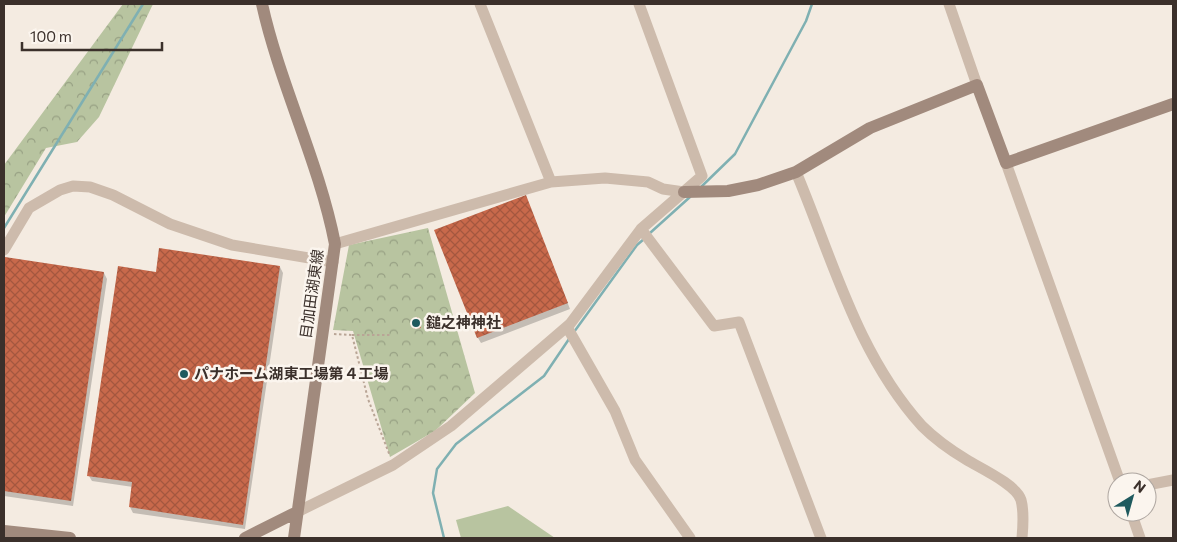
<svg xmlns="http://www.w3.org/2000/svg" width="1177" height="542" viewBox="0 0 1177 542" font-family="Commissioner,'Noto Sans JP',sans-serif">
	<defs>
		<pattern id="forest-crowns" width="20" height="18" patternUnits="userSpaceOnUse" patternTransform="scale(1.25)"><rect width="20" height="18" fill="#b8c4a0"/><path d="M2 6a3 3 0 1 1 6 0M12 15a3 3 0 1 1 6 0" fill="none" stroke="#97a083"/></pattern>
		<pattern id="building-cross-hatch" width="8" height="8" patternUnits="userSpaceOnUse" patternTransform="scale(1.25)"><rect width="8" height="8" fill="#c8694b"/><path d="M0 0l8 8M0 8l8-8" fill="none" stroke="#a4573f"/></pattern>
	</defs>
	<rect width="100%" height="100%" fill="#f4ebe1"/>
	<path fill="url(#forest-crowns)" d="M123,4H153L99,117L77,142L46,148L4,217V165Z
		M428,228L475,393L435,431L390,457L353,331L333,330L349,245Z"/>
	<path fill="#b8c4a0" d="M508,506L555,538H461L456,520Z"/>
	<path fill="#0003" d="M528,202L570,309L481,343L478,338Z
		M6,258L104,273L107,279L73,506L4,496V276Z
		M280,267L283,273L245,529L133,513L130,507L133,487L92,481L89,476L157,273Z"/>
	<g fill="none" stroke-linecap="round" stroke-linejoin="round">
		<path stroke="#7fb0b2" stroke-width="2.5" d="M702,186L735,154L806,21L812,4
			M4,228L143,4
			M650,233L690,197
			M574,332L637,245L644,239
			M444,538L433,493L437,469L456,444L544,376L569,339"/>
	</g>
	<path fill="url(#building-cross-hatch)" d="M526,195L568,303L477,338L434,230Z
		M159,248L280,266L243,525L129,507L132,482L87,476L118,266L156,272Z
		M5,257L104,272L71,501L4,491Z
		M418,317L421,328L414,329L412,319Z"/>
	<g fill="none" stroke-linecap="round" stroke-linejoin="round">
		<path stroke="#b9a596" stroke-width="2" stroke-dasharray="2.5 2.5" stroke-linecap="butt" d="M334,334L352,335L368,399L390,456
			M352,335H392"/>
		<path stroke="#cdbbac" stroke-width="11" d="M480,4L551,182
			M949,4L977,85
			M1006,163L1120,482
			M796,172C833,260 857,354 922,426C934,438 952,451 967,460C980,468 1017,485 1021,500C1024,511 1023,527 1022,538
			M641,229L714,326L739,322L821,538
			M335,244L551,182L605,178L648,182L663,189L684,192
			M4,250L29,208L60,190L73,186L90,187L113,195L170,224L232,245L333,262
			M567,327L615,411L635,460L690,538
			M1147,485L1173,480
			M297,512L393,465L451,426L570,324L641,229L702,176L639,4
			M1131,512L1140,538"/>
		<path stroke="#a18a7d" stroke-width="12" d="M262,4C280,85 319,162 335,244L294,538
			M684,192L728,191L758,185L796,172L870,128L977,85L1006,163L1173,104
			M4,531L70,538
			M245,538L297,512"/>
	</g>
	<g fill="#1f5a5e" stroke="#fbf5ee" stroke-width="2">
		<circle cx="416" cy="323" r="5"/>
		<circle cx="184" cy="374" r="5"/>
	</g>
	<g text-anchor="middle" stroke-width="5" stroke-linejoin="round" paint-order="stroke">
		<g font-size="15" fill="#3b302b" stroke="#fbf5ee">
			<text transform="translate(312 294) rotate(-82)" y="5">目加田湖東線</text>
		</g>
		<g font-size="15" font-weight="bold" fill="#3b302b" stroke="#fbf5ee" text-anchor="start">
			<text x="426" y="328">鎚之神神社</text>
			<text x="194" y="379">パナホーム湖東工場第４工場</text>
		</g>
	</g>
	<rect width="1177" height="542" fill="none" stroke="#3b302b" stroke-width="10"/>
	<g transform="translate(1132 497) rotate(37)"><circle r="24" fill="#fbf5ee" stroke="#aea6a0"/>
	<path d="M0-4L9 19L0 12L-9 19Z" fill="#1f5a5e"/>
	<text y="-8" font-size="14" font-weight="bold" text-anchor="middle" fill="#3b302b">N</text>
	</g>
	<path d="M22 42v8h140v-8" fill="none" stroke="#3b302b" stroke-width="2.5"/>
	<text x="30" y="42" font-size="15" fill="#3b302b" stroke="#fbf5ee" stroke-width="4" paint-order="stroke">100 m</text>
</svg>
